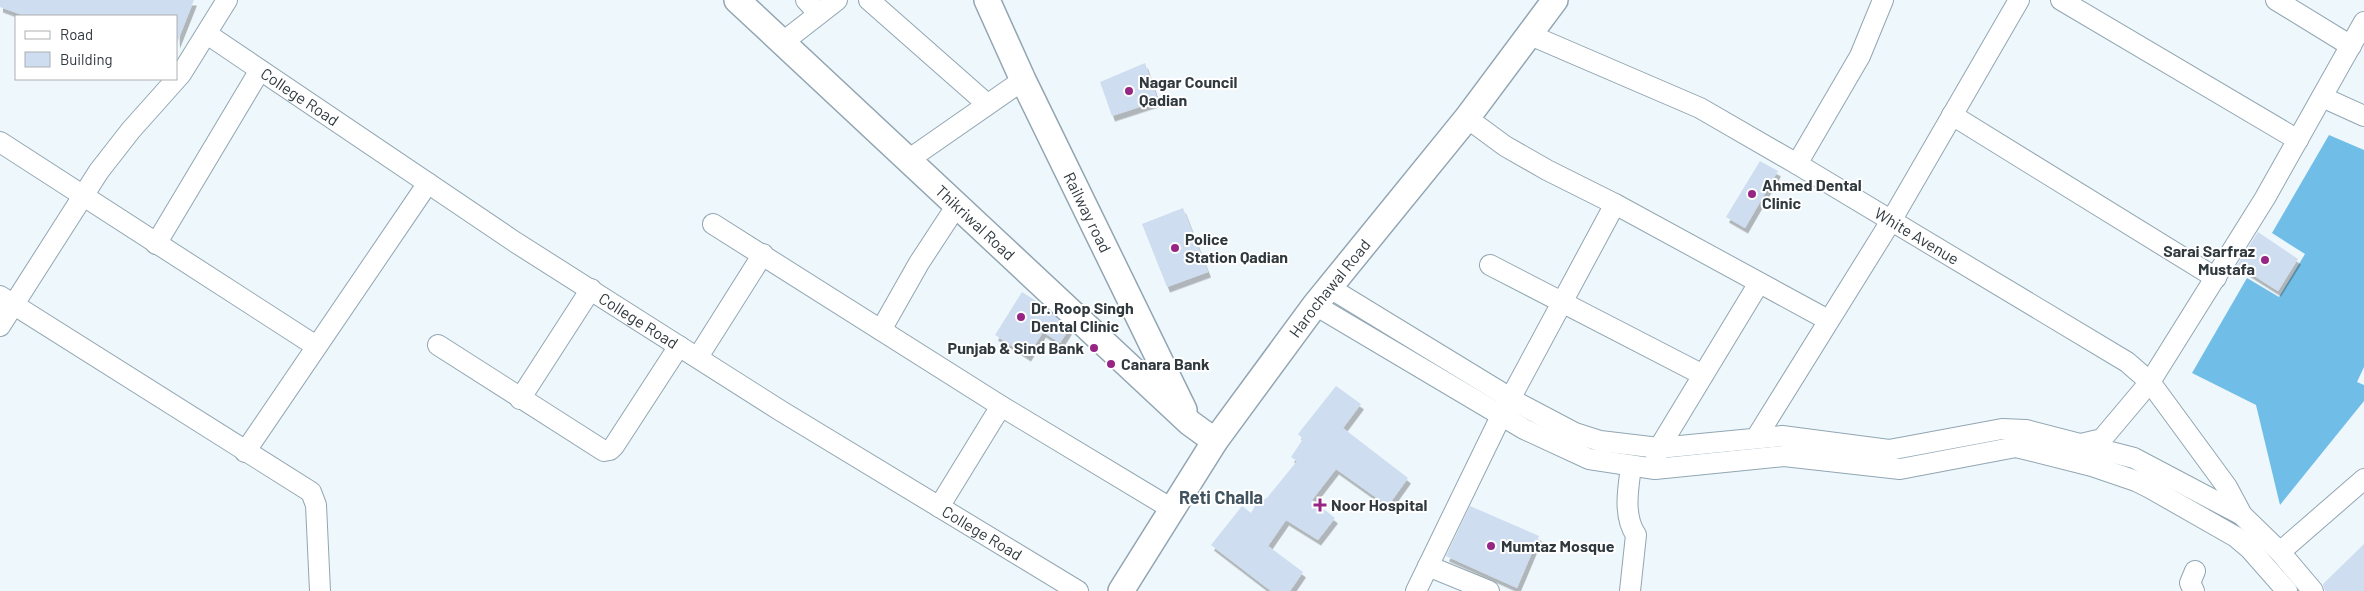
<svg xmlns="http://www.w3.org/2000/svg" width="2364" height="591" viewBox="0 0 2364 591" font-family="Barlow,sans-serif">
	<defs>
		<filter id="shadow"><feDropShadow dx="3" dy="5.5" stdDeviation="0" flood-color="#0004"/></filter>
	</defs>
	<rect width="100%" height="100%" fill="#eef7fc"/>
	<path fill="#70bee7" d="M2329,135L2364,150V367L2357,382L2364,385V401L2280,505L2256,405L2192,373L2247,278L2279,297L2305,254L2272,233Z"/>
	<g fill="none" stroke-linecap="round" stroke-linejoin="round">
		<path stroke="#8492d3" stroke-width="5" d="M1969,446L1995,440
			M2120,465L2140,472
			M2223,516L2238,524"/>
	</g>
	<path fill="#ceddef" filter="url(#shadow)" d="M0,0H194L177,43L176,16H25L0,7Z
		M1145,63L1158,101L1112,116L1100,82Z
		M1760,161L1778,171L1745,228L1726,217Z
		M1183,208L1208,272L1167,287L1142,224Z
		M2258,232L2298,259L2278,291L2237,265Z
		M1022,292L1044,306L1069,329L1060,343L1043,332L1028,356L995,335Z
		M1336,386L1361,404L1343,428L1408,478L1388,506L1336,469L1312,500L1335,518L1318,540L1286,520L1268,546L1303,572L1290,591H1271L1211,545L1242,506L1251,513L1257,502L1267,498L1297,461L1291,457L1303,439L1298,434Z
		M1470,506L1539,536L1517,588L1446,556Z
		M2364,544V591H2325L2323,584Z"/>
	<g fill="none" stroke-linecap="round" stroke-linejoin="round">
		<defs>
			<g id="minor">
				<path d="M806,0L819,14"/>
				<path d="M869,0L987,104"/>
				<path d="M2061,0L2298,140"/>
				<path d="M2276,0L2351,46"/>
				<path id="s1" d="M207,34L515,242L781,411L1078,591"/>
				<path id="s2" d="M1528,34L1700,108L1797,164L2127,362L2150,382L2227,487L2242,515"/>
				<path d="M783,42L837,0"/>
				<path d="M2322,97L2364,116"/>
				<path d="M1952,115L2216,278"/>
				<path d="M1467,118L1505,146L1547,170L1615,204L1828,320"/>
				<path d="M0,142L316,346"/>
				<path d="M908,160L1023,80"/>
				<path d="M1797,164L1860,56L1883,0"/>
				<path d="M713,224L1001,406L1172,509"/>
				<path d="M156,244L260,70"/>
				<path d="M1490,265L1703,375"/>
				<path d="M1330,288L1520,404L1575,433L1600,441L1659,448L1782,436L1889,450L2002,429L2026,430L2134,458L2242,515L2280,552L2313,591"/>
				<path d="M0,296L311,492L316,505L320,591"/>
				<path d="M1315,305L1524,429L1589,459L1655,469L1784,456L1900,469L2016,447L2092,466L2136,481L2150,488L2236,537L2249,548L2287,591"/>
				<path d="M0,326L99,171L131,130L181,74L227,0"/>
				<path d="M881,330L919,263L957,205"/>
				<path d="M438,345L604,451L610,450L614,446L679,346"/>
				<path d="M698,357L763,254"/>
				<path d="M520,399L591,289"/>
				<path d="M1756,438L1891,221L2019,0"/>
				<path d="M2081,444L2102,439L2150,382L2265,198L2364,22"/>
				<path d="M245,452L428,183"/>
				<path d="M1656,457L1659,448L1759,283"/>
				<path d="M939,507L1001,406"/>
				<path d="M2280,552L2364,479"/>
				<path d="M1428,566L1489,591"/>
				<path d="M1416,591L1502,414L1615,204"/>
				<path d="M1630,591L1636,535C1623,516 1628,489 1631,467"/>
				<path d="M2194,591L2190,583L2195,571"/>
			</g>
			<g id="major">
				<path id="s3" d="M737,0L1190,423L1215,441"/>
				<path id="s4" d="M987,0L1023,80L1184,410"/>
				<path id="s5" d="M1121,591L1215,441L1315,305L1467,118L1555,0"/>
			</g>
		</defs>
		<use href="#minor" stroke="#91a6b2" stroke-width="22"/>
		<use href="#major" stroke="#91a6b2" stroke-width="28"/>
		<use href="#minor" stroke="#fff" stroke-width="20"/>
		<use href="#major" stroke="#fff" stroke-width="25"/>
	</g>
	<g fill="#962584" stroke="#fff" stroke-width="2">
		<circle cx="1129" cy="91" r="5"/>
		<circle cx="1752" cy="194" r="5"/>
		<circle cx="1175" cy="248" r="5"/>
		<circle cx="2265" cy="260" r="5"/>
		<circle cx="1021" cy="317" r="5"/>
		<circle cx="1094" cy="348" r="5"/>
		<circle cx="1111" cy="364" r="5"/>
		<path d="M1317.5 497.5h5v5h5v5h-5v5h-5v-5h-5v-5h5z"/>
		<circle cx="1491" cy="546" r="5"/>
	</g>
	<g text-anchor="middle" stroke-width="4" stroke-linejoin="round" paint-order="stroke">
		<g font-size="16" font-weight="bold" fill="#30393e" stroke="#fff" text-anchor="start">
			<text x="1139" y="88">Nagar Council<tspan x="1139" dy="18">Qadian</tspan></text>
			<text x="1762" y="191">Ahmed Dental<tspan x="1762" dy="18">Clinic</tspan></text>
			<text x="1185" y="245">Police<tspan x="1185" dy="18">Station Qadian</tspan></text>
			<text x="2255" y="257" text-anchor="end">Sarai Sarfraz<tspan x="2255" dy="18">Mustafa</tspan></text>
			<text x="1031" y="314">Dr. Roop Singh<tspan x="1031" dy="18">Dental Clinic</tspan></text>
			<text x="1084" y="354" text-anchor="end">Punjab &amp; Sind Bank</text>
			<text x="1121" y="370">Canara Bank</text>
			<text x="1331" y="511">Noor Hospital</text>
			<text x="1501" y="552">Mumtaz Mosque</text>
		</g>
		<g font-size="16" fill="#30393e" stroke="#fff">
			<text dy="6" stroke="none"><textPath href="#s1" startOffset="112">College Road</textPath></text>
			<text dy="6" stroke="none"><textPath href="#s4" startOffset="235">Railway road</textPath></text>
			<text dy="6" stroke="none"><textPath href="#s3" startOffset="326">Thikriwal Road</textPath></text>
			<text dy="6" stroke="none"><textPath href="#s2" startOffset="439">White Avenue</textPath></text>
			<text dy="6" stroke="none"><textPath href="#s5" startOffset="368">Harochawal Road</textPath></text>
			<text dy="6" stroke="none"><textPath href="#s1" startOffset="518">College Road</textPath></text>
			<text dy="6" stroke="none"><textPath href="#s1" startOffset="922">College Road</textPath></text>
		</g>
		<g font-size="18" font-weight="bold" fill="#40535e" stroke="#fff">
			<text x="1221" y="504">Reti Challa</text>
		</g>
	</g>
	<rect x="15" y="15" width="162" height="65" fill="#ffffff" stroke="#acb0b2"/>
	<rect x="25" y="31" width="25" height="8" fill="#ffffff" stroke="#acb0b2"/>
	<text x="60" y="40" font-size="15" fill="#30393e">Road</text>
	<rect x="25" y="52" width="25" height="15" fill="#ceddef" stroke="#acb0b2"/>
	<text x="60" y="65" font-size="15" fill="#30393e">Building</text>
</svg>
